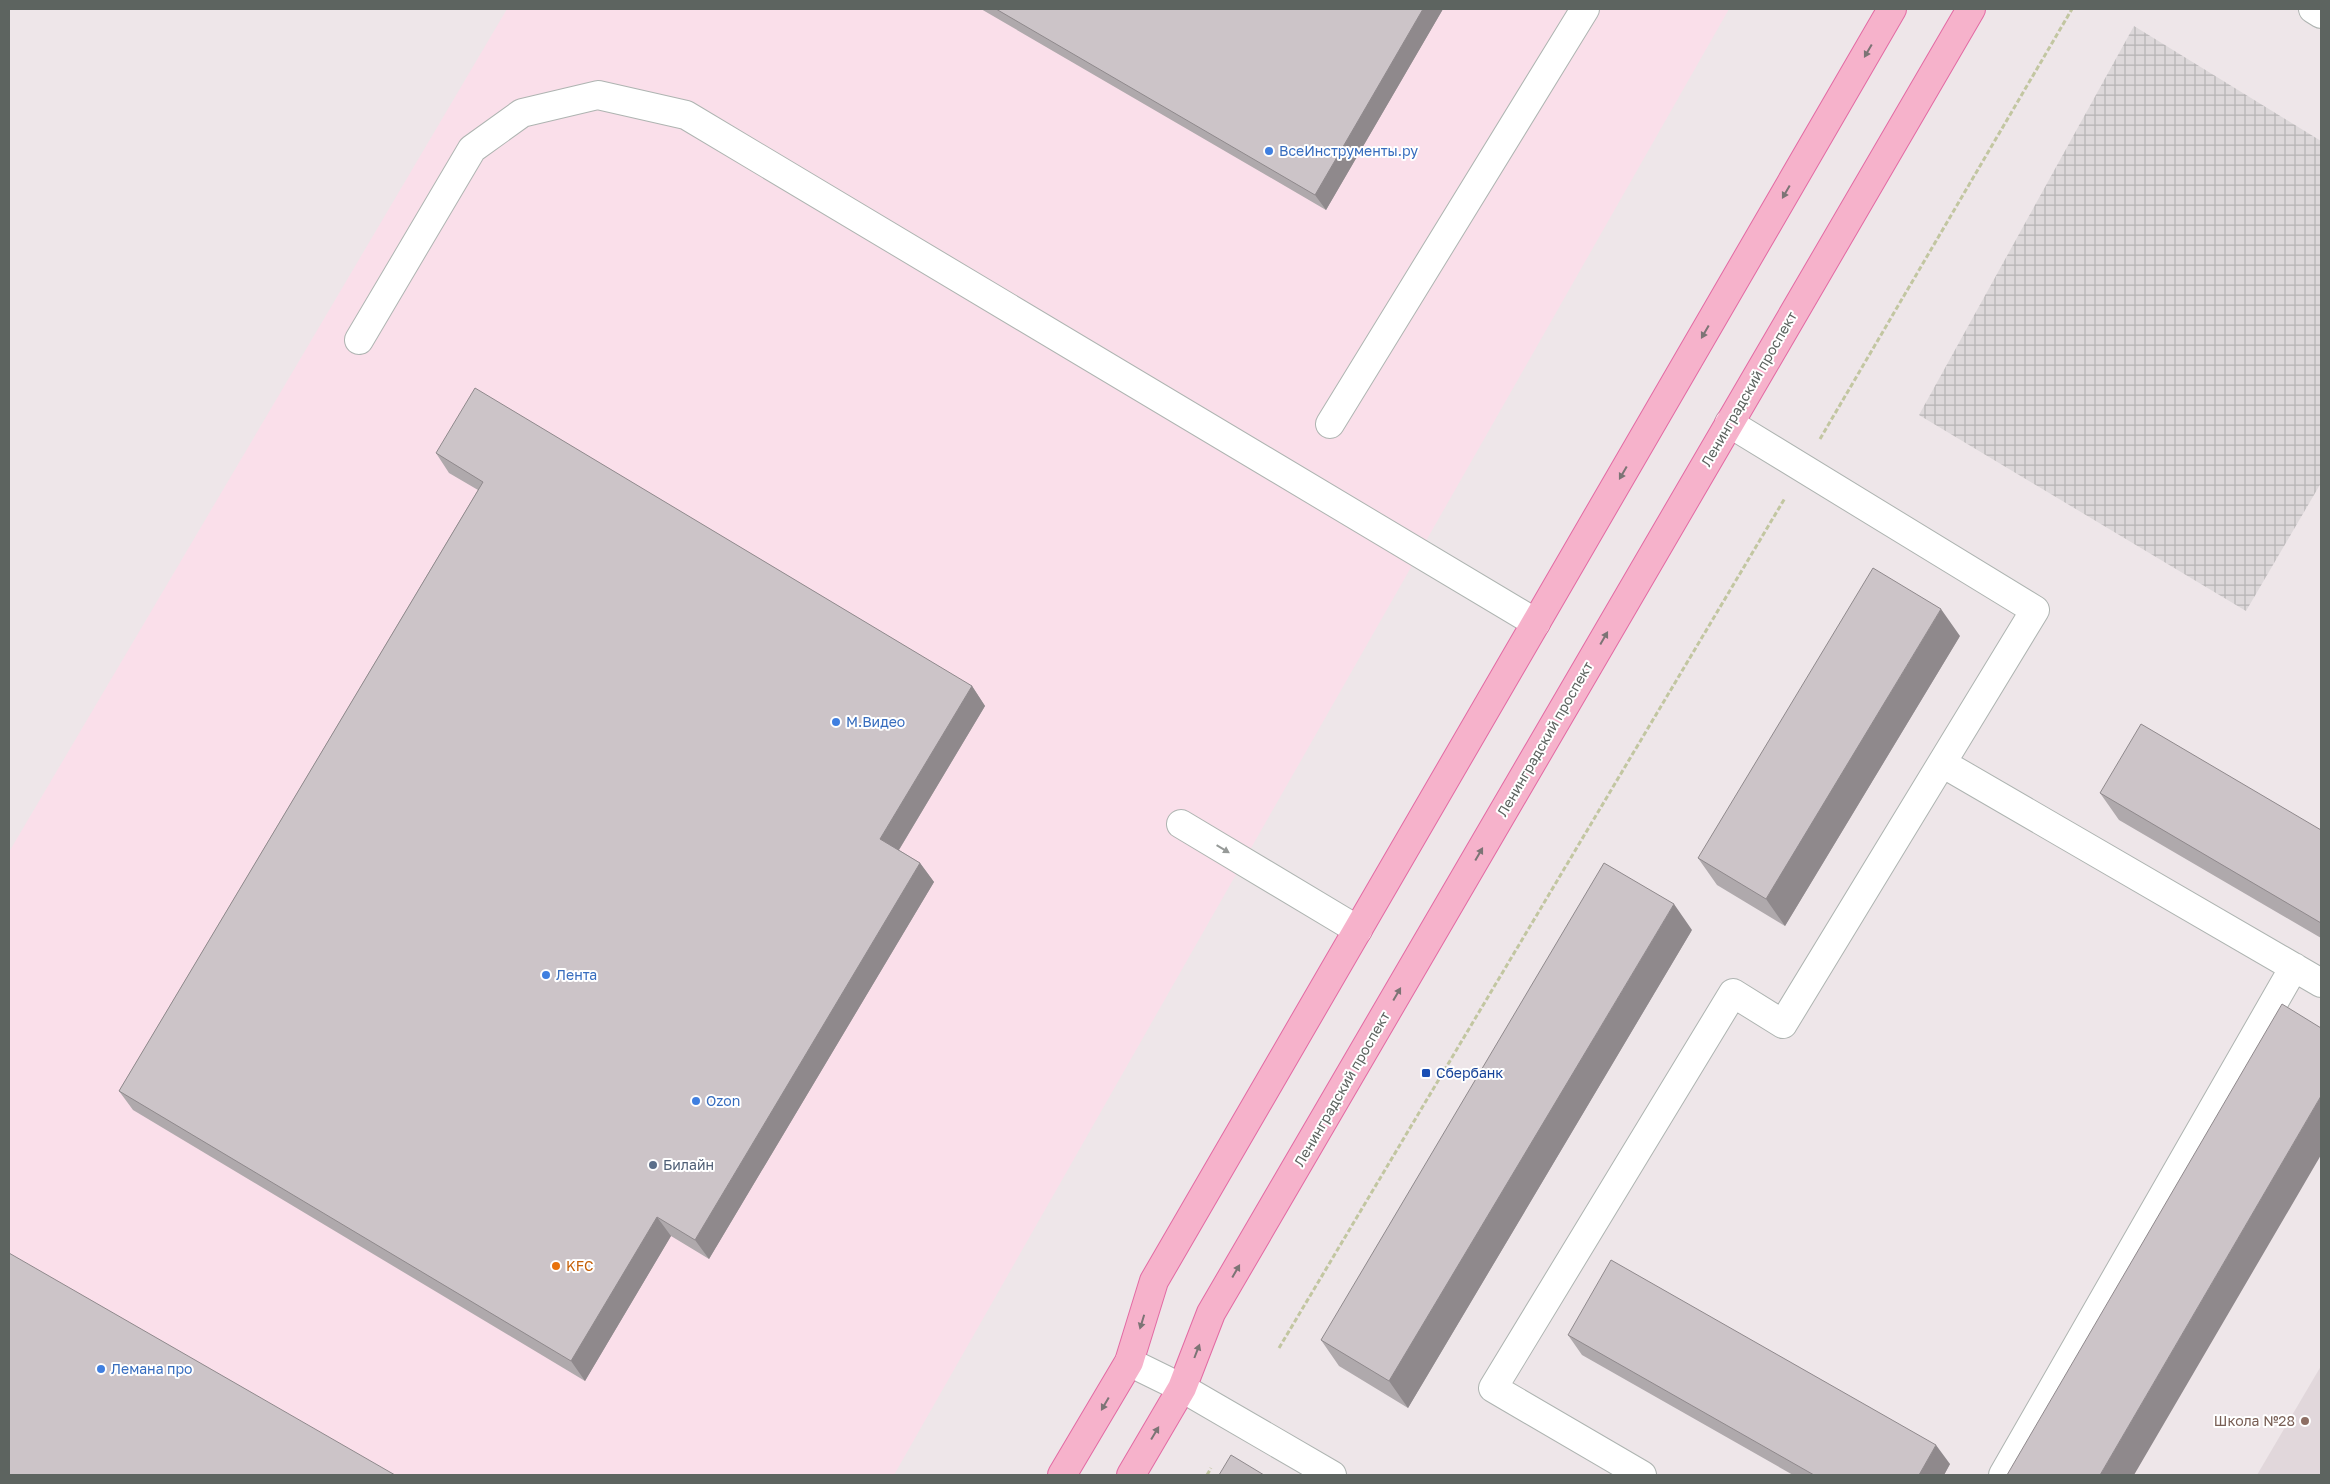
<svg xmlns="http://www.w3.org/2000/svg" width="2330" height="1484" viewBox="0 0 2330 1484" font-family="'Golos Text',sans-serif">
	<defs>
		<pattern id="industrial-grid" width="8" height="8" patternUnits="userSpaceOnUse" patternTransform="scale(1.25)"><rect width="8" height="8" fill="#ddd8da"/><path d="M0 4h8M4 0v8" fill="none" stroke="#b6b3b4"/></pattern>
	</defs>
	<rect width="100%" height="100%" fill="#eee6e9"/>
	<path fill="#fadfea" d="M507,9H1729L894,1475H9V852Z"/>
	<path fill="url(#industrial-grid)" d="M2134,26L2321,141V483L2246,611L1919,415Z"/>
	<path fill="#e1d7db" d="M2321,1366V1475H2257Z"/>
	<g fill="none" stroke-linecap="round" stroke-linejoin="round">
		<defs>
			<path id="minor" d="M2313,9L2321,14
				M359,340L472,149L522,113L598,95L686,115L1536,623
				M1330,424L1585,9
				M1942,763L2321,983
				M1181,824L1358,930
				M1129,1362L1182,1388L1332,1475
				M1642,1475L1493,1388L1733,993L1783,1024L2035,610L1729,423
				M2003,1475L2294,967"/>
			<path id="major" d="M1062,1475L1129,1362L1154,1281L1892,9
				M1131,1475L1182,1388L1211,1313L1971,9"/>
		</defs>
		<use href="#minor" stroke="#aeb4b1" stroke-width="30"/>
		<use href="#major" stroke="#e26aa3" stroke-width="30"/>
		<path stroke="#c2c6a1" stroke-width="3" stroke-dasharray="5 2.5" stroke-linecap="butt" d="M1820,439L2072,9
			M1279,1348L1785,498
			M1207,1475L1211,1468"/>
		<use href="#minor" stroke="#fff" stroke-width="28"/>
		<use href="#major" stroke="#f6b2cb" stroke-width="28"/>
	</g>
	<path fill="#afa9ac" d="M981,9H1443L1326,210Z
		M436,453L972,686L985,706L899,850L920,863L934,882L709,1259L671,1236L585,1381L133,1110L119,1091L478,490L449,473Z
		M1960,636L1785,926L1717,885L1698,858Z
		M2100,793L2321,830V938L2119,820Z
		M1692,930L1408,1408L1339,1366L1321,1340Z
		M1568,1335L1950,1464L1944,1475H1793L1582,1355Z"/>
	<path fill="#8f898c" d="M1423,9H1443L1326,210L1315,195Z
		M1941,609L1960,636L1785,926L1766,899Z
		M972,686L985,706L894,858L880,839Z
		M920,863L934,882L709,1259L695,1240Z
		M1674,904L1692,930L1408,1408L1389,1381Z
		M2321,1096V1155L2134,1475H2100Z
		M657,1217L671,1236L585,1381L571,1361Z
		M1936,1445L1950,1464L1944,1475H1919Z"/>
	<path fill="#ccc4c8" stroke="#8f898c" d="M996,9H1423L1315,195Z
		M475,388L972,686L880,839L920,863L695,1240L657,1217L571,1361L119,1091L483,482L436,453Z
		M1873,568L1941,609L1766,899L1698,858Z
		M2141,724L2321,830V923L2100,793Z
		M1604,863L1674,904L1389,1381L1321,1340Z
		M2282,1004L2321,1028V1096L2100,1475H2007Z
		M9,1253L395,1475H9Z
		M1611,1260L1936,1445L1919,1475H1814L1568,1335Z
		M1231,1455L1264,1475H1219Z"/>
	<defs><path id="oneway-solid" d="M-6-.8H1V-3.2L6.5 0L1 3.2V.8H-6Z" transform="scale(1.25)"/></defs>
	<g fill="#7c7475">
		<use href="#oneway-solid" transform="translate(1868 51) rotate(120)"/>
		<use href="#oneway-solid" transform="translate(1786 192) rotate(120)"/>
		<use href="#oneway-solid" transform="translate(1705 332) rotate(120)"/>
		<use href="#oneway-solid" transform="translate(1623 473) rotate(120)"/>
		<use href="#oneway-solid" transform="translate(1604 638) rotate(-60)"/>
		<use href="#oneway-solid" transform="translate(1479 854) rotate(-60)"/>
		<use href="#oneway-solid" transform="translate(1397 994) rotate(-60)"/>
		<use href="#oneway-solid" transform="translate(1236 1271) rotate(-60)"/>
		<use href="#oneway-solid" transform="translate(1142 1322) rotate(107)"/>
		<use href="#oneway-solid" transform="translate(1197 1351) rotate(-69)"/>
		<use href="#oneway-solid" transform="translate(1105 1404) rotate(120)"/>
		<use href="#oneway-solid" transform="translate(1155 1433) rotate(-59)"/>
	</g>
	<use fill="#969a98" href="#oneway-solid" transform="translate(1223 849) rotate(31)"/>
	<g fill="#3f7fe0" stroke="#fff" stroke-width="2">
		<circle cx="1269" cy="151" r="5"/>
		<circle cx="836" cy="722" r="5"/>
		<circle cx="546" cy="975" r="5"/>
		<circle cx="696" cy="1101" r="5"/>
		<circle cx="101" cy="1369" r="5"/>
	</g>
	<rect fill="#1a4fb4" stroke="#fff" stroke-width="2" x="1421" y="1068" width="10" height="10" rx="2.5"/>
	<circle fill="#5c6f8a" stroke="#fff" stroke-width="2" cx="653" cy="1165" r="5"/>
	<circle fill="#e8710a" stroke="#fff" stroke-width="2" cx="556" cy="1266" r="5"/>
	<circle fill="#8d6e63" stroke="#fff" stroke-width="2" cx="2305" cy="1421" r="5"/>
	<g text-anchor="middle" stroke-width="4" stroke-linejoin="round" paint-order="stroke">
		<g font-size="14" fill="#366cbe" stroke="#fff" text-anchor="start">
			<text x="1279" y="156">ВсеИнструменты.ру</text>
			<text x="846" y="727">М.Видео</text>
			<text x="556" y="980">Лента</text>
			<text x="706" y="1106">Ozon</text>
			<text x="111" y="1374">Лемана про</text>
		</g>
		<g font-size="14" fill="#5d6460" stroke="#fff">
			<text transform="translate(1749 389) rotate(-60)" y="5">Ленинградский проспект</text>
			<text transform="translate(1545 739) rotate(-60)" y="5">Ленинградский проспект</text>
			<text transform="translate(1342 1089) rotate(-60)" y="5">Ленинградский проспект</text>
		</g>
		<g font-size="14" fill="#164399" stroke="#fff" text-anchor="start">
			<text x="1436" y="1078">Сбербанк</text>
		</g>
		<g font-size="14" fill="#4e5e75" stroke="#fff" text-anchor="start">
			<text x="663" y="1170">Билайн</text>
		</g>
		<g font-size="14" fill="#c56008" stroke="#fff" text-anchor="start">
			<text x="566" y="1271">KFC</text>
		</g>
		<g font-size="14" fill="#785e54" stroke="#fff" text-anchor="end">
			<text x="2295" y="1426">Школа №28</text>
		</g>
	</g>
	<rect width="2330" height="1484" fill="none" stroke="#5d6460" stroke-width="20"/>
</svg>
